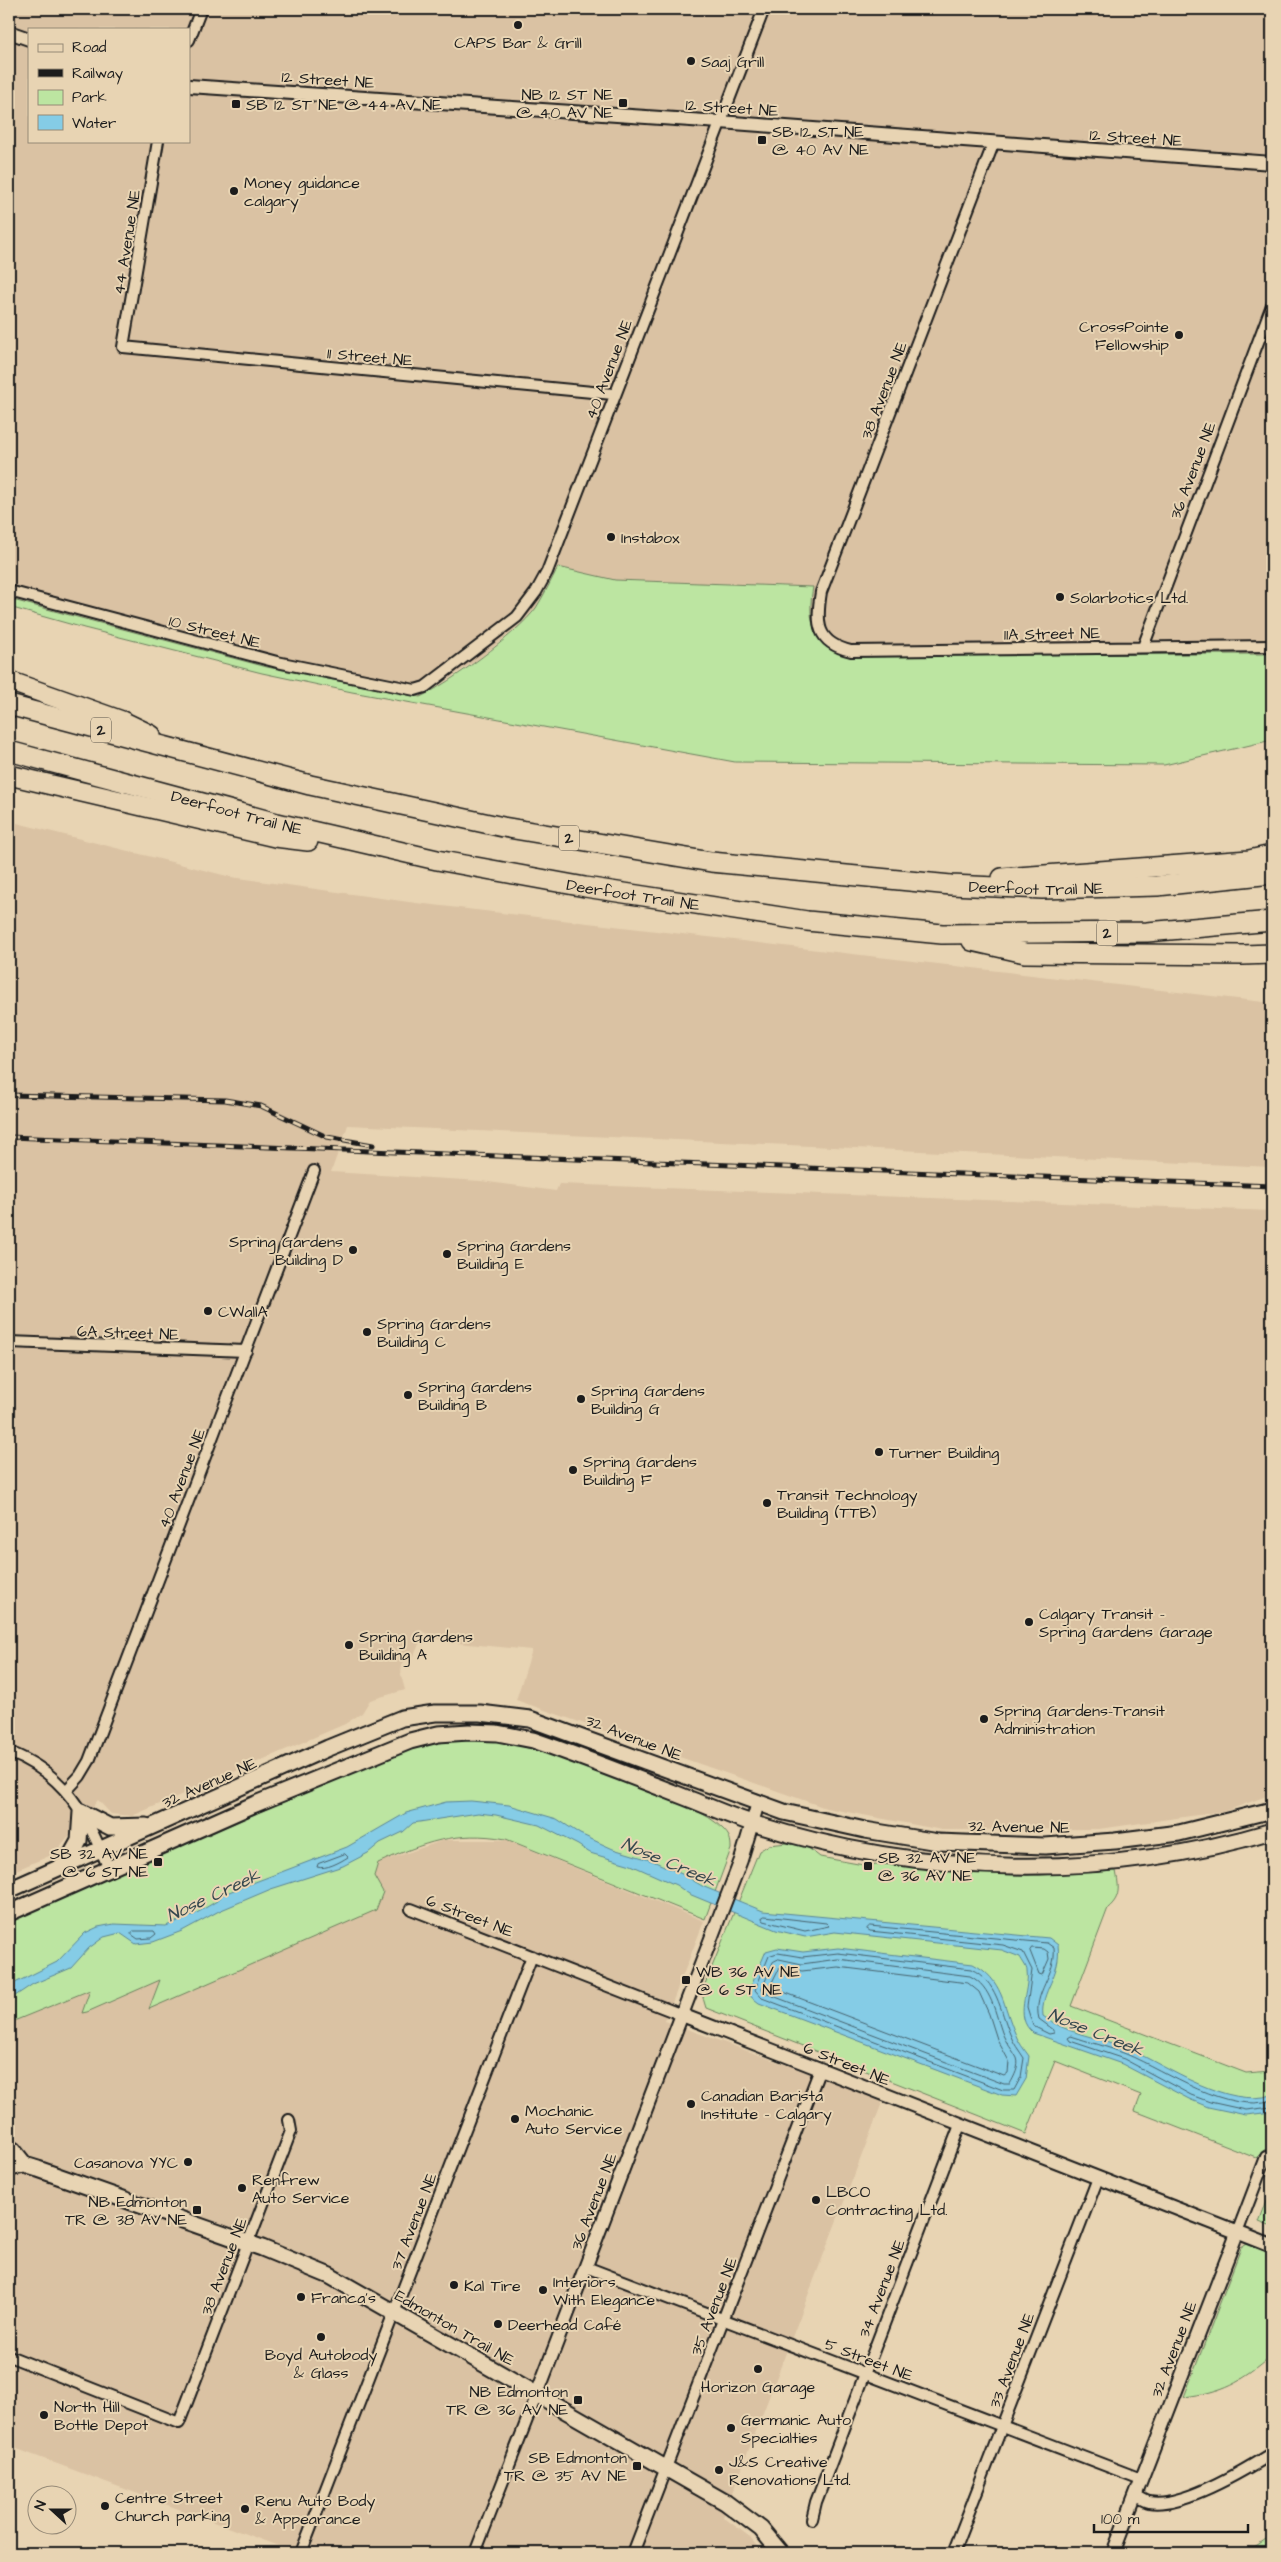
<svg xmlns="http://www.w3.org/2000/svg" width="1281" height="2562" viewBox="0 0 1281 2562" font-family="'Architects Daughter',sans-serif">
	<rect width="100%" height="100%" fill="#e8d4b3"/>
	<filter id="ink" filterUnits="userSpaceOnUse"><feTurbulence type="fractalNoise" baseFrequency=".02" numOctaves="2"/><feDisplacementMap in="SourceGraphic" scale="10" xChannelSelector="R" yChannelSelector="G"/><feConvolveMatrix kernelMatrix="1 2 1 2 8 2 1 2 1" color-interpolation-filters="sRGB"/></filter>
	<g filter="url(#ink)">
		<path fill="#dac2a3" fill-rule="evenodd" d="M9,9H1272V654L849,655L828,646L816,633L811,622L809,608L813,587L615,580L558,567L535,609L515,629L480,658L420,697L267,667L9,599ZM29,29H189V141H29Z
			M9,821L231,877L416,903L1272,1003V1167L348,1125L331,1172L481,1181L556,1191L559,1184L1272,1211V1794L1226,1811L1099,1829L942,1830L826,1808L516,1700L532,1650L447,1642L419,1630L416,1636L420,1642L413,1658L405,1660L402,1663L401,1675L405,1690L370,1700L362,1713L345,1724L132,1816L111,1814L98,1800L54,1854L9,1873Z
			M444,1840H507L704,1921L665,2021L883,2100L723,2517L750,2537L764,2553H297L9,2446V2023L90,1990L87,2012L160,1980L150,2009L374,1876L378,1863Z"/>
		<path fill="#bce5a1" stroke="#6c805e" d="M558,567L615,580L813,587C807,620 812,646 849,655L1272,654V740L1164,765L735,762L352,692L262,673L84,628L9,607V599L267,667L420,697C450,683 517,634 536,608C544,595 551,581 558,567Z
			M483,1739C544,1747 599,1772 655,1795C677,1803 706,1811 723,1829C730,1836 731,1840 731,1849L705,1919L506,1839C456,1830 423,1843 378,1863L374,1876L383,1892L376,1910L149,2009L160,1980L87,2012L82,2013L90,1990L9,2023V1921L386,1757C418,1745 449,1740 483,1739Z
			M787,1843L807,1847L820,1857L869,1866L892,1863L950,1870L1040,1875L1116,1871C1119,1887 1121,1897 1108,1908L1071,2006L1246,2073L1272,2071V2148L1264,2150L1256,2158L1135,2111L1141,2095L1055,2061L1026,2134L706,2008L703,1998L705,1984L759,1851L769,1845Z
			M1272,2187V2227L1259,2222Z
			M1247,2244L1272,2254V2356C1242,2382 1223,2392 1184,2397L1241,2248Z
			M1272,2536V2553H1247Z"/>
		<path fill="#85cce6" stroke="#5b8695" d="M471,1801L509,1805L557,1819L580,1834L613,1849L653,1861L684,1875L702,1886L763,1911L1049,1938L1058,1945C1062,1976 1040,1990 1043,2016C1068,2035 1100,2037 1129,2049C1168,2067 1228,2109 1272,2095V2112L1246,2115L1208,2107L1189,2099L1122,2064L1033,2033C1013,2016 1030,1992 1027,1971C1027,1967 1022,1961 1020,1957L1002,1950L835,1932L805,1937L776,1930L689,1894L676,1885L631,1865L590,1853L578,1845L539,1825L496,1815L478,1813L413,1823L403,1832L380,1843L368,1853L343,1866L271,1889L219,1911L182,1931L153,1942L136,1944L120,1933L104,1937L89,1948L71,1968L33,1984L9,2000V1986L57,1962L85,1933L98,1927L114,1924L166,1926L195,1914L217,1901L221,1895L347,1847L406,1813L446,1802Z
			M777,1948L803,1952L838,1948L973,1964C1003,1979 1003,2006 1015,2033C1018,2042 1024,2049 1029,2056L1026,2079L1016,2096L1002,2095L759,2003L750,1996L749,1991L766,1951Z"/>
		<g fill="none" stroke-linecap="round" stroke-linejoin="round">
			<path stroke="#46626d" stroke-width="1" d="M345,1854L348,1857C340,1862 326,1870 317,1867L318,1864Z
				M765,1916L826,1923L829,1926L805,1931L764,1921L762,1918Z
				M870,1926L1047,1943L1054,1948C1057,1974 1032,1993 1039,2019L1054,2030V2033L1049,2034L1033,2026L1027,2007L1032,1970L1023,1952L1003,1945L870,1931L867,1929Z
				M134,1931H154L156,1934L151,1938L138,1939L131,1934Z
				M1032,1948L1044,1949L1048,1952L1049,1959L1042,1975L1039,1974L1030,1951Z
				M778,1953L802,1957L838,1953L971,1969C997,1981 1000,2010 1010,2034C1013,2043 1019,2050 1024,2058L1021,2077L1014,2090H1003L762,1998L755,1990L769,1956Z
				M779,1959L802,1964L838,1959L970,1976C992,1987 995,2014 1003,2035C1006,2043 1013,2050 1017,2058C1020,2066 1014,2077 1010,2084H1004L765,1993L762,1989L773,1962Z
				M780,1967L802,1971L838,1967L968,1983L979,1992L989,2014L997,2039L1009,2061L1008,2073L1004,2076L773,1988L771,1985Z
				M1272,2100C1227,2115 1167,2071 1126,2054C1109,2047 1089,2042 1071,2036L1068,2038L1070,2041L1124,2059L1191,2095L1210,2102L1246,2110L1272,2107"/>
			<defs>
				<path id="minor" d="M189,40L201,9
					M158,141L123,347L613,394
					M994,142L821,592C816,623 816,643 851,651L1272,646
					M9,591L277,662L415,690L425,687L517,617L536,592L547,572L764,9
					M1143,647L1272,305
					M9,1342L246,1351
					M9,1752C66,1774 86,1815 109,1869
					M67,1790L80,1776L89,1761L314,1171
					M411,1909L682,2015
					M1237,2233L1266,2157
					M586,2267L1141,2479
					M9,2356L179,2423L291,2131L289,2120
					M1135,2495C1139,2497 1145,2501 1149,2502C1182,2508 1245,2470 1272,2453
					M812,2519L816,2502L960,2125
					M301,2553L532,1956
					M475,2553L537,2394
					M633,2553L820,2069
					M953,2553L1098,2178"/>
				<path id="tertiary" d="M9,32L29,39
					M189,86L720,122L1272,163
					M682,2015L1272,2246
					M537,2394L741,1860L758,1803
					M1113,2553L1237,2233"/>
				<path id="secondary" d="M65,1866L79,1841L81,1812L110,1827L146,1826
					M9,1890L328,1748L402,1718L435,1713H480L530,1719L784,1812L865,1830L938,1842L1045,1846L1115,1841L1179,1833L1272,1810
					M9,1913L253,1805L410,1741L438,1734L469,1732L497,1733L533,1740C585,1758 636,1778 687,1798C710,1807 732,1817 755,1824C921,1877 1105,1881 1272,1831
					M9,2148L13,2150L25,2165
					M9,2168L25,2165L38,2169L262,2248L330,2276L725,2502L761,2529L781,2553"/>
				<g id="motorway">
					<path d="M9,681L122,721L151,735"/>
					<path id="s1" d="M9,705L310,785L503,827L711,862L951,885L1042,889L1157,886L1272,874"/>
					<path id="s2" d="M9,751L277,823L437,860L585,887L807,921L942,934L1147,932L1272,921"/>
					<path d="M9,775L275,837L308,841"/>
					<path d="M1002,878L1249,860L1272,855"/>
					<path d="M972,941L1025,953L1243,955L1272,954"/>
				</g>
			</defs>
			<use href="#minor" stroke="#1c1c1c" stroke-width="14"/>
			<use href="#tertiary" stroke="#1c1c1c" stroke-width="16"/>
			<use href="#secondary" stroke="#1c1c1c" stroke-width="19"/>
			<use href="#motorway" stroke="#1c1c1c" stroke-width="22"/>
			<use href="#minor" stroke="#e8d4b3" stroke-width="10"/>
			<use href="#tertiary" stroke="#e8d4b3" stroke-width="12"/>
			<use href="#secondary" stroke="#e8d4b3" stroke-width="15"/>
			<use href="#motorway" stroke="#e8d4b3" stroke-width="19"/>
			<defs>
				<path id="rail" d="M9,1095L225,1100L261,1106L327,1137L373,1145
					M9,1137L1272,1186"/>
			</defs>
			<use href="#rail" stroke="#1c1c1c" stroke-width="5"/>
			<use href="#rail" stroke="#e8d4b3" stroke-width="3" stroke-dasharray="9" stroke-linecap="butt"/>
		</g>
	</g>
	<g fill="#1c1c1c" stroke="#e8d4b3" stroke-width="2">
		<circle cx="518" cy="25" r="5"/>
		<circle cx="691" cy="61" r="5"/>
		<rect x="618" y="98" width="10" height="10" rx="2.5"/>
		<rect x="231" y="99" width="10" height="10" rx="2.5"/>
		<rect x="757" y="135" width="10" height="10" rx="2.5"/>
		<circle cx="234" cy="191" r="5"/>
		<circle cx="1179" cy="335" r="5"/>
		<circle cx="611" cy="537" r="5"/>
		<circle cx="1060" cy="597" r="5"/>
		<circle cx="353" cy="1250" r="5"/>
		<circle cx="447" cy="1254" r="5"/>
		<circle cx="208" cy="1311" r="5"/>
		<circle cx="367" cy="1332" r="5"/>
		<circle cx="408" cy="1395" r="5"/>
		<circle cx="581" cy="1399" r="5"/>
		<circle cx="879" cy="1452" r="5"/>
		<circle cx="573" cy="1470" r="5"/>
		<circle cx="767" cy="1503" r="5"/>
		<circle cx="1029" cy="1622" r="5"/>
		<circle cx="349" cy="1645" r="5"/>
		<circle cx="984" cy="1719" r="5"/>
		<rect x="153" y="1857" width="10" height="10" rx="2.5"/>
		<rect x="863" y="1861" width="10" height="10" rx="2.5"/>
		<rect x="681" y="1975" width="10" height="10" rx="2.5"/>
		<circle cx="691" cy="2104" r="5"/>
		<circle cx="515" cy="2119" r="5"/>
		<circle cx="188" cy="2162" r="5"/>
		<circle cx="242" cy="2188" r="5"/>
		<circle cx="816" cy="2200" r="5"/>
		<rect x="192" y="2205" width="10" height="10" rx="2.5"/>
		<circle cx="454" cy="2285" r="5"/>
		<circle cx="543" cy="2290" r="5"/>
		<circle cx="301" cy="2297" r="5"/>
		<circle cx="498" cy="2324" r="5"/>
		<circle cx="321" cy="2337" r="5"/>
		<circle cx="758" cy="2369" r="5"/>
		<rect x="573" y="2395" width="10" height="10" rx="2.5"/>
		<circle cx="44" cy="2415" r="5"/>
		<circle cx="731" cy="2428" r="5"/>
		<rect x="632" y="2461" width="10" height="10" rx="2.5"/>
		<circle cx="719" cy="2470" r="5"/>
		<circle cx="105" cy="2506" r="5"/>
		<circle cx="245" cy="2509" r="5"/>
	</g>
	<g text-anchor="middle" stroke-width="4" stroke-linejoin="round" paint-order="stroke">
		<g fill="#e8d4b3" stroke="#595349" stroke-width="1">
			<rect x="91" y="717.5" width="20" height="25" rx="4"/>
			<rect x="559" y="825.5" width="20" height="25" rx="4"/>
			<rect x="1097" y="920.5" width="20" height="25" rx="4"/>
		</g>
		<g font-size="15" font-weight="bold" fill="#1c1c1c">
			<text x="101" y="735">2</text>
			<text x="569" y="843">2</text>
			<text x="1107" y="938">2</text>
		</g>
		<g font-size="16" fill="#1c1c1c" stroke="#e8d4b3" text-anchor="start">
			<text x="518" y="48" text-anchor="middle">CAPS Bar &amp; Grill</text>
			<text x="701" y="67">Saaj Grill</text>
			<text x="613" y="100" text-anchor="end">NB 12 ST NE<tspan x="613" dy="18">@ 40 AV NE</tspan></text>
			<text x="246" y="110">SB 12 ST NE @ 44 AV NE</text>
			<text x="772" y="137">SB 12 ST NE<tspan x="772" dy="18">@ 40 AV NE</tspan></text>
			<text x="244" y="188">Money guidance<tspan x="244" dy="18">calgary</tspan></text>
			<text x="1169" y="332" text-anchor="end">CrossPointe<tspan x="1169" dy="18">Fellowship</tspan></text>
			<text x="621" y="543">Instabox</text>
			<text x="1070" y="603">Solarbotics Ltd.</text>
			<text x="343" y="1247" text-anchor="end">Spring Gardens<tspan x="343" dy="18">Building D</tspan></text>
			<text x="457" y="1251">Spring Gardens<tspan x="457" dy="18">Building E</tspan></text>
			<text x="218" y="1317">CWallA</text>
			<text x="377" y="1329">Spring Gardens<tspan x="377" dy="18">Building C</tspan></text>
			<text x="418" y="1392">Spring Gardens<tspan x="418" dy="18">Building B</tspan></text>
			<text x="591" y="1396">Spring Gardens<tspan x="591" dy="18">Building G</tspan></text>
			<text x="889" y="1458">Turner Building</text>
			<text x="583" y="1467">Spring Gardens<tspan x="583" dy="18">Building F</tspan></text>
			<text x="777" y="1500">Transit Technology<tspan x="777" dy="18">Building (TTB)</tspan></text>
			<text x="1039" y="1619">Calgary Transit -<tspan x="1039" dy="18">Spring Gardens Garage</tspan></text>
			<text x="359" y="1642">Spring Gardens<tspan x="359" dy="18">Building A</tspan></text>
			<text x="994" y="1716">Spring Gardens-Transit<tspan x="994" dy="18">Administration</tspan></text>
			<text x="148" y="1859" text-anchor="end">SB 32 AV NE<tspan x="148" dy="18">@ 6 ST NE</tspan></text>
			<text x="878" y="1863">SB 32 AV NE<tspan x="878" dy="18">@ 36 AV NE</tspan></text>
			<text x="696" y="1977">WB 36 AV NE<tspan x="696" dy="18">@ 6 ST NE</tspan></text>
			<text x="701" y="2101">Canadian Barista<tspan x="701" dy="18">Institute - Calgary</tspan></text>
			<text x="525" y="2116">Mochanic<tspan x="525" dy="18">Auto Service</tspan></text>
			<text x="178" y="2168" text-anchor="end">Casanova YYC</text>
			<text x="252" y="2185">Renfrew<tspan x="252" dy="18">Auto Service</tspan></text>
			<text x="826" y="2197">LBCO<tspan x="826" dy="18">Contracting Ltd.</tspan></text>
			<text x="187" y="2207" text-anchor="end">NB Edmonton<tspan x="187" dy="18">TR @ 38 AV NE</tspan></text>
			<text x="553" y="2287">Interiors<tspan x="553" dy="18">With Elegance</tspan></text>
			<text x="464" y="2291">Kal Tire</text>
			<text x="311" y="2303">Franca's</text>
			<text x="508" y="2330">Deerhead Café</text>
			<text x="321" y="2360" text-anchor="middle">Boyd Autobody<tspan x="321" dy="18">&amp; Glass</tspan></text>
			<text x="758" y="2392" text-anchor="middle">Horizon Garage</text>
			<text x="568" y="2397" text-anchor="end">NB Edmonton<tspan x="568" dy="18">TR @ 36 AV NE</tspan></text>
			<text x="54" y="2412">North Hill<tspan x="54" dy="18">Bottle Depot</tspan></text>
			<text x="741" y="2425">Germanic Auto<tspan x="741" dy="18">Specialties</tspan></text>
			<text x="627" y="2463" text-anchor="end">SB Edmonton<tspan x="627" dy="18">TR @ 35 AV NE</tspan></text>
			<text x="729" y="2467">J&amp;S Creative<tspan x="729" dy="18">Renovations Ltd.</tspan></text>
			<text x="115" y="2503">Centre Street<tspan x="115" dy="18">Church parking</tspan></text>
			<text x="255" y="2506">Renu Auto Body<tspan x="255" dy="18">&amp; Appearance</tspan></text>
		</g>
		<g font-size="16" fill="#1c1c1c" stroke="#e8d4b3">
			<text transform="translate(328 79) rotate(4)" y="6">12 Street NE</text>
			<text transform="translate(732 107) rotate(4)" y="6">12 Street NE</text>
			<text transform="translate(1136 137) rotate(4)" y="6">12 Street NE</text>
			<text transform="translate(126 242) rotate(-81)" y="6">44 Avenue NE</text>
			<text transform="translate(370 356) rotate(5)" y="6">11 Street NE</text>
			<text transform="translate(608 369) rotate(-69)" y="6">40 Avenue NE</text>
			<text transform="translate(883 390) rotate(-69)" y="6">38 Avenue NE</text>
			<text transform="translate(1192 470) rotate(-69)" y="6">36 Avenue NE</text>
			<text transform="translate(215 631) rotate(14)" y="6">10 Street NE</text>
			<text transform="translate(1052 633) rotate(-1)" y="6">11A Street NE</text>
			<text dy="6" stroke="none"><textPath href="#s2" startOffset="236">Deerfoot Trail NE</textPath></text>
			<text dy="6" stroke="none"><textPath href="#s1" startOffset="1046">Deerfoot Trail NE</textPath></text>
			<text dy="6" stroke="none"><textPath href="#s2" startOffset="641">Deerfoot Trail NE</textPath></text>
			<text transform="translate(128 1332) rotate(2)" y="6">6A Street NE</text>
			<text transform="translate(181 1478) rotate(-69)" y="6">40 Avenue NE</text>
			<text transform="translate(634 1737) rotate(21)" y="6">32 Avenue NE</text>
			<text transform="translate(209 1782) rotate(-24)" y="6">32 Avenue NE</text>
			<text transform="translate(1019 1826) rotate(1)" y="6">32 Avenue NE</text>
			<text transform="translate(470 1915) rotate(21)" y="6">6 Street NE</text>
			<text transform="translate(847 2063) rotate(22)" y="6">6 Street NE</text>
			<text transform="translate(593 2201) rotate(-69)" y="6">36 Avenue NE</text>
			<text transform="translate(413 2221) rotate(-69)" y="6">37 Avenue NE</text>
			<text transform="translate(223 2266) rotate(-69)" y="6">38 Avenue NE</text>
			<text transform="translate(881 2288) rotate(-69)" y="6">34 Avenue NE</text>
			<text transform="translate(713 2306) rotate(-69)" y="6">35 Avenue NE</text>
			<text transform="translate(455 2327) rotate(30)" y="6">Edmonton Trail NE</text>
			<text transform="translate(1173 2349) rotate(-69)" y="6">32 Avenue NE</text>
			<text transform="translate(869 2359) rotate(21)" y="6">5 Street NE</text>
			<text transform="translate(1011 2360) rotate(-69)" y="6">33 Avenue NE</text>
		</g>
		<g font-size="18" font-style="italic" fill="#36484e" stroke="#e8d4b3">
			<text transform="translate(669 1862) rotate(23)" y="6">Nose Creek</text>
			<text transform="translate(213 1895) rotate(-25)" y="6">Nose Creek</text>
			<text transform="translate(1096 2032) rotate(22)" y="6">Nose Creek</text>
		</g>
	</g>
	<rect width="1281" height="2562" fill="none" stroke="#e8d4b3" stroke-width="30"/>
	<rect x="15" y="15" width="1251" height="2532" fill="none" stroke="#1c1c1c" stroke-width="2" filter="url(#ink)"/>
	<rect x="28" y="28" width="162" height="115" fill="#e8d4b3" stroke="#968a77"/>
	<rect x="38" y="44" width="25" height="8" fill="#e8d4b3" stroke="#968a77"/>
	<text x="72" y="52" font-size="15" fill="#1c1c1c">Road</text>
	<rect x="38" y="69" width="25" height="8" fill="#1c1c1c" stroke="#968a77"/>
	<text x="72" y="78" font-size="15" fill="#1c1c1c">Railway</text>
	<rect x="38" y="90" width="25" height="15" fill="#bce5a1" stroke="#968a77"/>
	<text x="72" y="102" font-size="15" fill="#1c1c1c">Park</text>
	<rect x="38" y="115" width="25" height="15" fill="#85cce6" stroke="#968a77"/>
	<text x="72" y="128" font-size="15" fill="#1c1c1c">Water</text>
	<g transform="translate(52 2510) rotate(291)"><circle r="24" fill="#e8d4b3" stroke="#968a77"/>
	<path d="M0-4L9 19L0 12L-9 19Z" fill="#1c1c1c"/>
	<text y="-8" font-size="14" font-weight="bold" text-anchor="middle" fill="#1c1c1c">N</text>
	</g>
	<path d="M1094 2524v8h154v-8" fill="none" stroke="#1c1c1c" stroke-width="2.5"/>
	<text x="1101" y="2524" font-size="15" fill="#1c1c1c" stroke="#e8d4b3" stroke-width="4" paint-order="stroke">100 m</text>
</svg>
